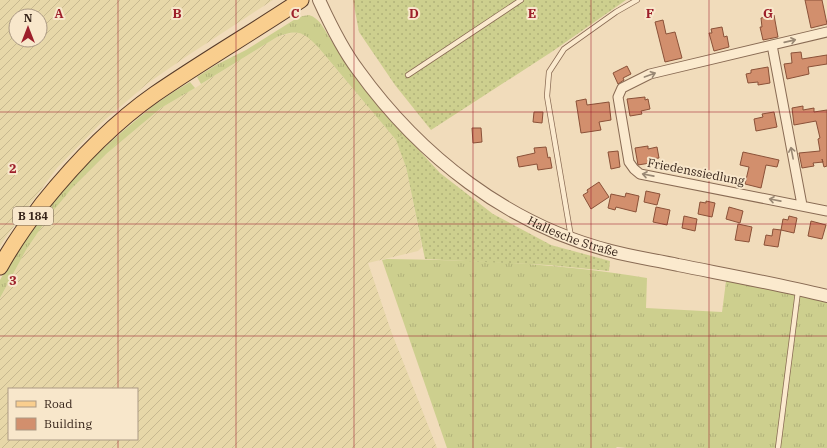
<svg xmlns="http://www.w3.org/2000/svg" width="827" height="448" viewBox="0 0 827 448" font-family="'IBM Plex Serif',serif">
	<defs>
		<pattern id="farmland-furrows" width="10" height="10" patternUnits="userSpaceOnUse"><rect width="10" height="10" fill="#e7d7a8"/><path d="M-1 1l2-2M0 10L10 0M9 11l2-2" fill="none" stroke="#c7b890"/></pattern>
		<pattern id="grass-tufts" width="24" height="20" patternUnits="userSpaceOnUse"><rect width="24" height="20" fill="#cdcf8e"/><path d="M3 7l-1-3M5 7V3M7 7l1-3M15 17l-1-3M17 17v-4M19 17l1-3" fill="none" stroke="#b1b27a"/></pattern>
		<pattern id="garden-dots" width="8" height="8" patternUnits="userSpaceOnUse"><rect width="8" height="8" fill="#cdcf8e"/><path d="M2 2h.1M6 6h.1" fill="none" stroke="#b1b27a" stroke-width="1.8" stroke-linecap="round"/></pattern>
	</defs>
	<rect width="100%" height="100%" fill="#f1dcbb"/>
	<path fill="url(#farmland-furrows)" fill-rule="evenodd" d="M0,0H273L187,56L148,83L100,124L57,168L8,234L0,246ZM16,16H40V40H16Z
		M295,32L301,33L310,38L318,47L396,140L400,149L406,167L422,247L418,251L368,263L391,331L437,448H0V298L26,250L49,216L73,187L105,155L161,108L195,88L277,37ZM9,389H137V439H9Z"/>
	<path fill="url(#grass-tufts)" d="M309,15C320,18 325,31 331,40C352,74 376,104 404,134L396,140L318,47C303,31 297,29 277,37L201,84L197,77L216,65L246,50L297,18L303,16Z
		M190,82L195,88L161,108L105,155L73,187L49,216L26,250L0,298V280L8,266L46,208L88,162L123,131L154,105L175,91Z
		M387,259C473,260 561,263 647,278L646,308L722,312L727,274L827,296V448H627L617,447L616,448H447L382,260Z"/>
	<path fill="url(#garden-dots)" d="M353,0H626L553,51L431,130L395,85L359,32Z
		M404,134L440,173L493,214L551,245L610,261L609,271L548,265L425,259L406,167L396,140Z"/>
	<path fill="#d28f6d" stroke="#8a5138" d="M805,0H822L827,24L811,28Z
		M774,15L778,37L763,40L760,27H762L761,18Z
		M663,20L666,34L675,32L682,58L665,62L655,22Z
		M722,27L724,37L727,36L729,47L714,51L709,33H712L711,29Z
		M801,52L802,59L827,55V64L808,67L809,74L787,79L784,64L792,63L791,53Z
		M627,66L631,74L623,78L624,80L618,84L613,73Z
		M768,67L770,83L758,85V82L748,83L746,74L751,73V70Z
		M645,97V100L648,99L650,109L641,111L642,114L630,116L627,99Z
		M586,99L587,105L609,102L611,120L599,122L601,130L581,133L576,101Z
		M803,106V110L814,108V112L827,110V166L824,167L822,159L823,162L813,163L814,166L802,168L799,153L820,151L818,139L820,138L816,121L794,125L792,108Z
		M534,112H543L542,123L533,122Z
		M774,112L777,127L756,131L754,119L763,117L762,114Z
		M472,128H481L482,142L473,143Z
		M648,146V149L657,147L659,158L650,159V163L638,165L635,148Z
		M546,147L548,158L550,157L552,168L538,170L537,164L519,167L517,157L535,153L534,148Z
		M618,151L620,167L611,169L608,152Z
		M743,152L779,160L777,167L766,165L761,188L745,184L749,167L740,165Z
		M599,182L609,197L591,209L583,195L588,192L587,190Z
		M646,191L660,194L657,205L644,202Z
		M626,193L639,196L636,212L616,207L615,210L608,208L611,194L625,197Z
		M706,201L715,203L712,217L698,214L700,202L706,203Z
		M656,207L670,210L667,225L653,222Z
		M729,207L743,211L740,223L726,219Z
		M684,216L697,219L695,231L682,228Z
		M789,216L797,218L794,233L781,230L783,219L788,220Z
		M811,221L826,225L822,239L808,236Z
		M738,224L752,227L749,242L735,240Z
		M773,229L781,230L778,247L764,245L766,235L772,236Z"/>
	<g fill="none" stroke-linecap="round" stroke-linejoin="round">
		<defs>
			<path id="service" d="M408,75L521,0
				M571,237L547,96L549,72L564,49L616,12L637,0
				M778,448L798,291"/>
			<path id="minor" d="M827,32L650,74L622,88L618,97L629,162L634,169L640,174L827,211
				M772,45L802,205"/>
			<g id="tertiary">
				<path id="s1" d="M319,0C330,24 342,49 358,70C420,156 508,225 611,251C633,257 656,260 678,265C728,275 778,284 827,296"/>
			</g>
			<path id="primary" d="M0,267C12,245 27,224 42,204C75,163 112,124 155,94C203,61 253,32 301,0"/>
		</defs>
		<use href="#service" stroke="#896b54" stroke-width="6"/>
		<use href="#minor" stroke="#896b54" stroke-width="11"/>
		<use href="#tertiary" stroke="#896b54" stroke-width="14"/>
		<use href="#primary" stroke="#563a29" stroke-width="17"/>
		<use href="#service" stroke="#fbeace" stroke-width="4.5"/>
		<use href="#minor" stroke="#fbeace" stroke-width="9"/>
		<use href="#tertiary" stroke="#fbeace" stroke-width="12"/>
		<use href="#primary" stroke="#f9ce8e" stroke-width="15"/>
	</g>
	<defs><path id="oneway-shaft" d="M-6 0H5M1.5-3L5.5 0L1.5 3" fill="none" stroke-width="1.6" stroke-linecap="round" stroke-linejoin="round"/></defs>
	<g stroke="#998874">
		<use href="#oneway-shaft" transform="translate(790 41) rotate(-13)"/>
		<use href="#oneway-shaft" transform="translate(650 75) rotate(-20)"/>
		<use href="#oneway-shaft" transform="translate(792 153) rotate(-101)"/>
		<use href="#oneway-shaft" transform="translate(648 175) rotate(-169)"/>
		<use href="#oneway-shaft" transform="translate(775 200) rotate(-169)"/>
	</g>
	<path fill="none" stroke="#9d1f2b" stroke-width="1" stroke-opacity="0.55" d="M118,0V389M236,0V448M354,0V448M473,0V448M591,0V448M709,0V448M0,112H827M0,224H827M0,336H827M118,439V448"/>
	<g text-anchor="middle" stroke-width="4" stroke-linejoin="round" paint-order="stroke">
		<rect fill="#f8e7cb" stroke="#715f4f" stroke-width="1" x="13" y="207" width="40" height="18" rx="3"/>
		<g font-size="11" font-weight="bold" fill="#37251a">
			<text x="33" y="220">B 184</text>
		</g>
		<g font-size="12" fill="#37251a" stroke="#f8e7cb">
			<text transform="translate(696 172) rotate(11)" y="4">Friedenssiedlung</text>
			<text dy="4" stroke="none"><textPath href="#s1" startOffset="357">Hallesche Straße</textPath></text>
		</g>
	</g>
	<g font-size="13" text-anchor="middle" font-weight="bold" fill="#9d1f2b" stroke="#f8e7cb" stroke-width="4" stroke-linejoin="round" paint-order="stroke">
		<text x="59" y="18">A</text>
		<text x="177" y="18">B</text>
		<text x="295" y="18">C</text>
		<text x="414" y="18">D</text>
		<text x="532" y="18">E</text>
		<text x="650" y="18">F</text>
		<text x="768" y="18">G</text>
		<text x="13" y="173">2</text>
		<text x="13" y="285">3</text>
	</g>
	<rect x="8" y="388" width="130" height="52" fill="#f8e7cb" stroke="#ab9984"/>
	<rect x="16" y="401" width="20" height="6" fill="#f9ce8e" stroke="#ab9984"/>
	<text x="44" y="408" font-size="12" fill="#37251a">Road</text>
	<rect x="16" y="418" width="20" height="12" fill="#d28f6d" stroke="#ab9984"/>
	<text x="44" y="428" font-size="12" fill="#37251a">Building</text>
	<g transform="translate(28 28)"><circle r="19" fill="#f8e7cb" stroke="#ab9984"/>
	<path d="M0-3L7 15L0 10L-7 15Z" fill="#9d1f2b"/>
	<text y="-6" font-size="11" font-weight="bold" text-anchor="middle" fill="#37251a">N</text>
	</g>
</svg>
